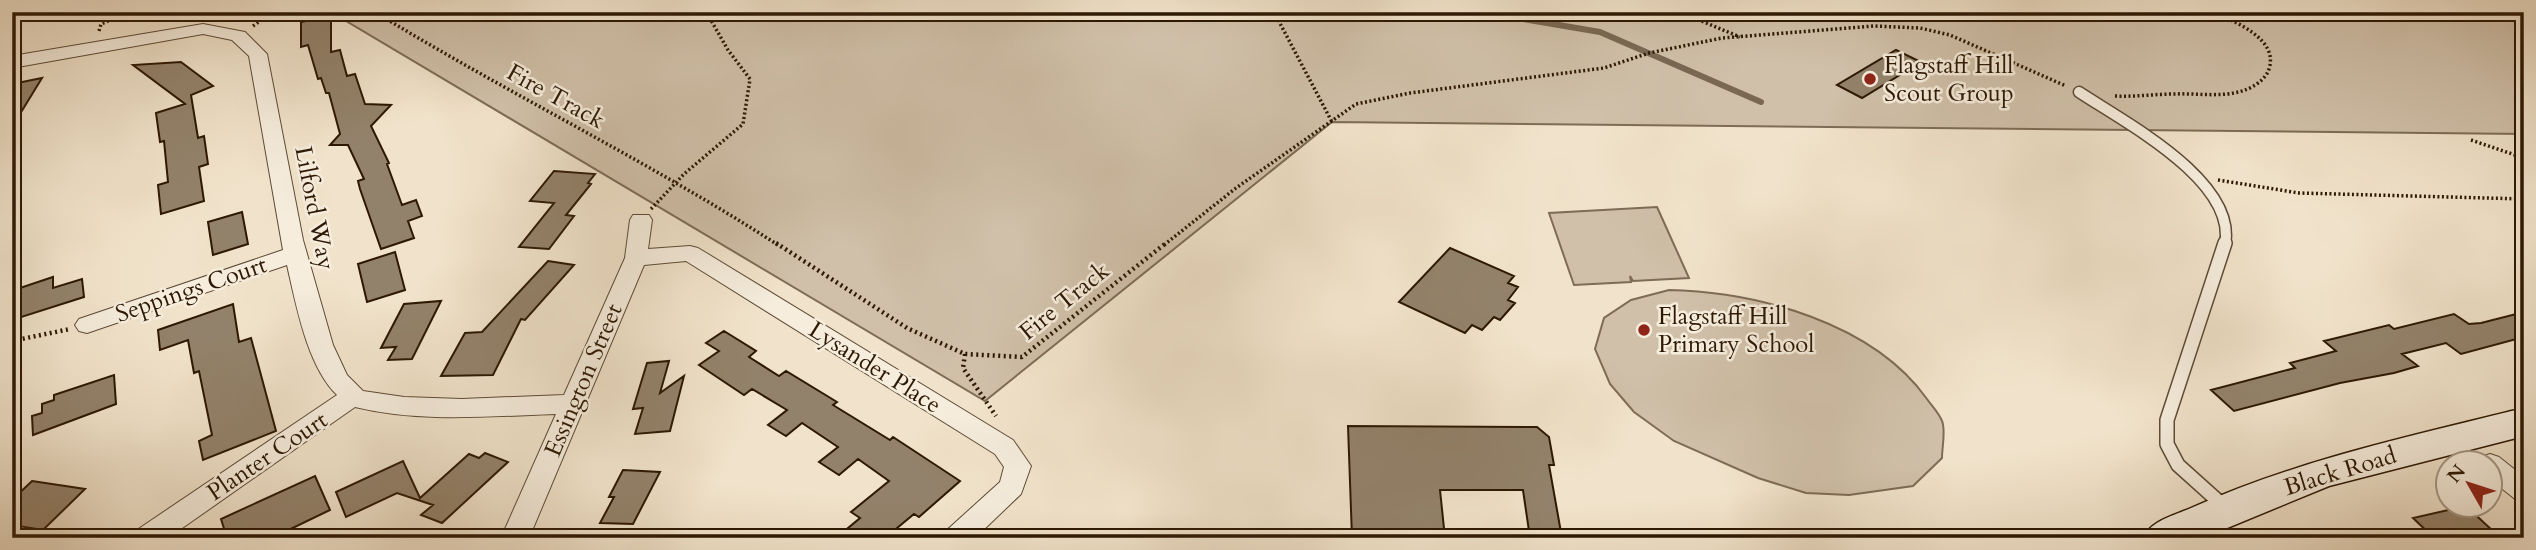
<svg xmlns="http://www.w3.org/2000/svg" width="2536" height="550" viewBox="0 0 2536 550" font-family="Cardo,serif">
	<rect width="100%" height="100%" fill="#f1e3cb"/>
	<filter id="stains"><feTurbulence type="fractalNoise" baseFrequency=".00286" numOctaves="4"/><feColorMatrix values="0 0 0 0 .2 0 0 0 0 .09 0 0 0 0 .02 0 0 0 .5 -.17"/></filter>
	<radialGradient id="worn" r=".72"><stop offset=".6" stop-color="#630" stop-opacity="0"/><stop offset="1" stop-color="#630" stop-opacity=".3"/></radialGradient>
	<path fill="#d0c0a9" stroke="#7e6c56" stroke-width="2" d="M331,12H2524V134L1332,122L985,401Z
		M1657,207L1689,278L1633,281L1630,276L1631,282L1574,285L1549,213Z
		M1669,290C1758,292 1873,323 1927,399C1931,405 1939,413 1942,421C1946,430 1942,447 1942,458L1913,486L1849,495L1806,493L1758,478L1674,441L1634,412L1610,384L1595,349L1604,318L1631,300Z"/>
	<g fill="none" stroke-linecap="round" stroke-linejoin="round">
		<path stroke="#7a6853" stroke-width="6" d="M1482,12L1600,32L1761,102"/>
	</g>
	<path fill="#93826b" stroke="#2d1804" stroke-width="2" d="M331,16V52L340,50L347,76L355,74L365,104L391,105L371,126L389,163L387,164L402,205L416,200L422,216L408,221L414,238L381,249L360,189L358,181L364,179L348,145H330L340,134L329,93H326L321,78L318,79L308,45L301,47V22Z
		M1896,50L1921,62L1862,98L1837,85Z
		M181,62L213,86L191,95L198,138L204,136L208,164L199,167L204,201L161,214L158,185L168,182L164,141L160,142L156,113L185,104L133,65Z
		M42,78L12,127V84Z
		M554,171L595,174L588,183L591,184L566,215L574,216L549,249L519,247L554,203L530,201Z
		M242,212L248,244L213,255L208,222Z
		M1450,248L1514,276L1508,283L1518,287L1508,300L1515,303L1500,320L1494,317L1482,330L1472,325L1465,333L1399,302Z
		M395,252L405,290L367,302L358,264Z
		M548,261L574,265L525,320L521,319L493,375L441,376L465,333L482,332Z
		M53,277V288L82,279L84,297L12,320V301L20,299V288Z
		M441,301L412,359L388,360L396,347L381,348L404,304Z
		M233,304L239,342L251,338L276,431L203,460L199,441L212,435L199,371L194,373L188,340L160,350L158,330Z
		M2524,312V337L2461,354L2446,343L2402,354L2418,366L2394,373L2340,383L2234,411L2211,390L2295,368L2290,363L2336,351L2324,341L2389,325L2394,329L2454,314L2469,324L2481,323Z
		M724,331L756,351L749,357L779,376L786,371L837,402L833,405L890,440L893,437L960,481L919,517L914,514L885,538H836L860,518L851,512L889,481L858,459L839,475L819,462L838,447L802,423L786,436L768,425L787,410L752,389L744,395L699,365L719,351L706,343Z
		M669,361L660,393L684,376L670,431L635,434L643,408L633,409L647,363Z
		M114,375L116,404L33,435L32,416L42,413V404L54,400V395Z
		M1348,426L1537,427L1549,437L1554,465H1549L1562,538H1530L1523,490H1440L1445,538H1352Z
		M485,453L508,462L442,523L421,515L433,505L397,493L346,517L336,492L403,461L420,498L469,454L479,458Z
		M623,470L660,472L633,524L600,523L614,497H609Z
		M315,476L330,510L272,538H227L221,519Z
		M32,481L85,489L43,530L12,525V500Z
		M2466,506L2494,532L2468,538H2434L2413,518Z"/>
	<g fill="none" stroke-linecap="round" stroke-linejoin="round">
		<defs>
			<path id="service-far1" d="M2079,92C2124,122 2238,181 2225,245"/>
			<path id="service" d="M2225,243L2167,420V444L2178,465L2227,509"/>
			<path id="minor" d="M203,24L245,32L267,54L303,240L333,345L347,375L363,391L404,397L462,399L564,395L625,258L630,220L633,215H649L652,220L648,249L690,246L698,248L1013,440L1031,466L1021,494L975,538H943L947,530L1000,482L1004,467L995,454L686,261L644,265L529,538H501L556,414C489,416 421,423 355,407L168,538H133L137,530L337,395C307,366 296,304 287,265L87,333L79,331L75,325L79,319L283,250L249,56L232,40L203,34L12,68V56Z
				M2490,454L2499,457L2524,477V502L2515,499L2490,479V462H2478L2481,457Z"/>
			<path id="secondary" d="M2524,408V436L2329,486L2203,538H2143C2152,520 2173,516 2191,508C2298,460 2411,436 2524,408Z"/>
		</defs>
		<use href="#service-far1" stroke="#5e4b36" stroke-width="13"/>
		<use href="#service" stroke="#5e4b36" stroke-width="16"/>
		<use href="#minor" stroke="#5e4b36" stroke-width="2"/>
		<use href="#secondary" stroke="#2d1804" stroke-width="3"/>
		<path stroke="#2d1804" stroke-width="3.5" stroke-dasharray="2 2.5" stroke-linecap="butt" d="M375,12C507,93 648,161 778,245
			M1274,12L1332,122
			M1658,12L1692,17L1740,37
			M253,26L273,12
			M99,31L101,24L129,12
			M2115,96C2135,97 2155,94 2175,94C2198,93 2223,98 2245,90C2254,87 2266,79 2269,69C2279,39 2235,22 2214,12
			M2471,140L2524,158
			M2218,180L2299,193L2524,199
			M651,209L684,174L743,124L750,79L728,50L708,15L698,12
			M1164,245L1236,188L1356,104L1410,93L1604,68L1649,53L1722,38L1874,26L1920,28L1950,35L2066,86"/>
		<path stroke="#2d1804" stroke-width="4.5" stroke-dasharray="2 3.5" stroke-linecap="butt" d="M776,243L907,328L965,354L1022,357L1166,243
			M12,341L70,329
			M965,354L963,368L996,416"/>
		<use href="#service-far1" stroke="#f6eddd" stroke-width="10"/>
		<use href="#service" stroke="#f6eddd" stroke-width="13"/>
		<use href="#minor" fill="#f6eddd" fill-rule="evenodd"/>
		<use href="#secondary" fill="#f6eddd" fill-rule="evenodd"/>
	</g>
	<g fill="#8f2418" stroke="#f6eddd" stroke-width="2.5">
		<circle cx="1870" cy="79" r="7"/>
		<circle cx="1644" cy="330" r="7"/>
	</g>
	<g text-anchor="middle" stroke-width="5" stroke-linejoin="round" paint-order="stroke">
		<g font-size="24" fill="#2d1804" stroke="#f6eddd" text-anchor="start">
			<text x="1884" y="73">Flagstaff Hill<tspan x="1884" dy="28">Scout Group</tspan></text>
			<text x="1658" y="324">Flagstaff Hill<tspan x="1658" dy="28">Primary School</tspan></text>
		</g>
		<g font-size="24" fill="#2d1804" stroke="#f6eddd">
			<text transform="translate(556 96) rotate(29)" y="8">Fire Track</text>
			<text transform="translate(315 208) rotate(79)" y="8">Lilford Way</text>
			<text transform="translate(191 289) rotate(-19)" y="8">Seppings Court</text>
			<text transform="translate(1064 301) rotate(-39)" y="8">Fire Track</text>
			<text transform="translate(875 367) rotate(32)" y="8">Lysander Place</text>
			<text transform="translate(583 380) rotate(-67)" y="8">Essington Street</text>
			<text transform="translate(267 456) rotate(-34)" y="8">Planter Court</text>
			<text transform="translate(2340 471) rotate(-17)" y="8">Black Road</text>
		</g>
	</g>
	<rect width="2536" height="550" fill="none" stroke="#f1e3cb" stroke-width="42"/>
	<rect x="14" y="14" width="2508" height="522" fill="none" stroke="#2d1804" stroke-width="3.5"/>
	<rect x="21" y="21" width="2494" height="508" fill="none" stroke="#2d1804" stroke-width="2"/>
	<g transform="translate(2469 484) rotate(309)"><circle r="33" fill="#f6eddd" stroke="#a69886" stroke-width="2"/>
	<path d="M0-5L12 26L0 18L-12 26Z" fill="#8f2418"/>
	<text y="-10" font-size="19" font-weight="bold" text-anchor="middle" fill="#2d1804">N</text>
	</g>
	<rect width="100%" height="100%" filter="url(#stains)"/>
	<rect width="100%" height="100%" fill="url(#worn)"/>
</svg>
